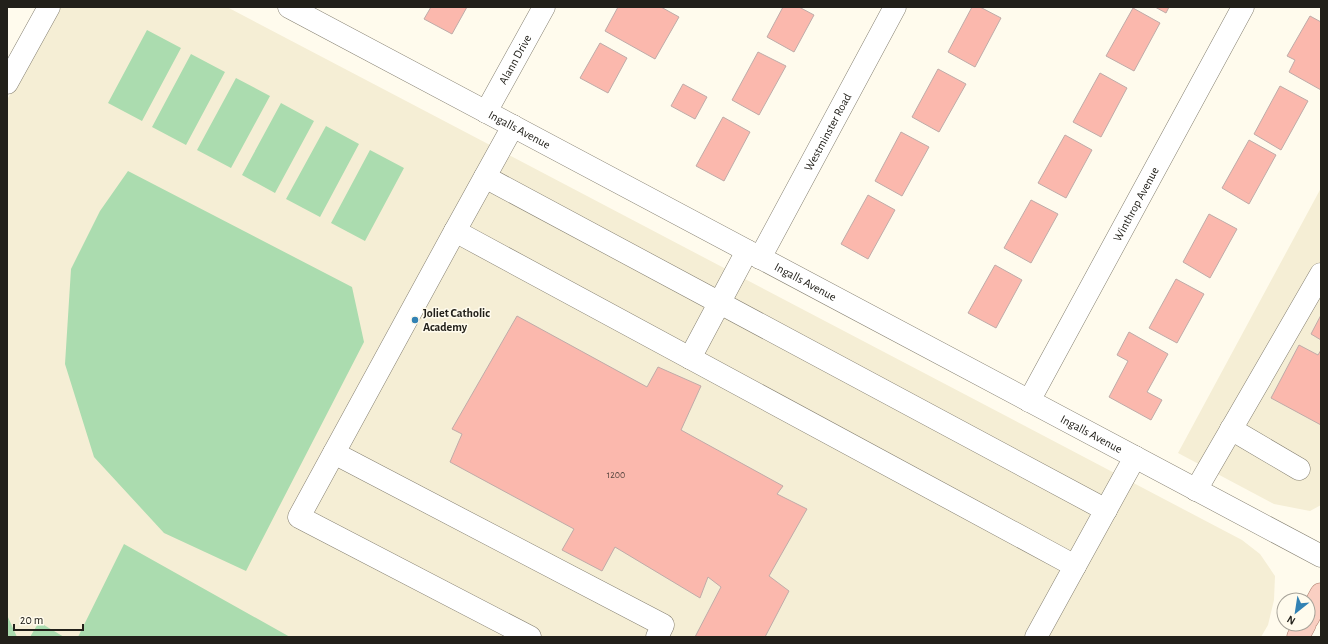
<svg xmlns="http://www.w3.org/2000/svg" width="1328" height="644" viewBox="0 0 1328 644" font-family="'Alegreya Sans',sans-serif">
	<rect width="100%" height="100%" fill="#fffbed"/>
	<path fill="#f5eed5" d="M57,7H227L1242,540L1260,554L1275,576L1274,600L1268,625L1261,637H7V100Z
		M1321,188V505L1310,511L1274,504L1178,453Z"/>
	<path fill="#abdcaf" d="M147,30L181,48L142,121L108,103Z
		M191,54L225,72L186,145L152,127Z
		M236,78L270,96L231,168L197,150Z
		M281,103L314,121L275,193L242,175Z
		M326,126L359,144L320,217L286,199Z
		M370,150L404,168L365,241L331,223Z
		M128,171L352,287L364,342L246,571L164,533L94,457L65,364L71,269L100,211Z
		M124,544L290,637H78Z
		M7,615L17,637H7Z
		M39,622L64,637H30Z"/>
	<path fill="#fbb8ad" stroke="#bfaba8" d="M431,7H467L452,34L424,19Z
		M618,7H661L679,17L655,59L605,31Z
		M783,7H799L814,15L794,52L767,37Z
		M972,7H980L1001,18L975,67L948,52Z
		M1155,7H1169L1166,13Z
		M1133,8L1160,23L1134,71L1106,56Z
		M1310,16L1321,22V90L1289,72L1295,60L1287,56Z
		M600,43L627,58L608,93L580,78Z
		M758,52L786,66L759,115L732,100Z
		M938,69L966,84L939,132L912,117Z
		M1100,73L1127,88L1101,137L1073,122Z
		M683,84L707,97L695,119L671,106Z
		M1280,86L1308,101L1281,150L1254,134Z
		M723,117L750,132L724,181L696,166Z
		M901,132L929,147L902,196L875,181Z
		M1065,135L1092,150L1066,198L1038,183Z
		M1249,140L1276,155L1249,204L1222,188Z
		M868,195L895,210L868,259L841,244Z
		M1031,200L1058,214L1031,263L1004,248Z
		M1209,214L1237,229L1210,278L1183,262Z
		M995,265L1022,280L996,328L968,313Z
		M1176,279L1204,294L1177,343L1149,328Z
		M1321,315V340L1311,334Z
		M517,316L647,387L658,367L701,386L681,430L783,486L777,494L807,509L769,576L789,591L765,637H695L721,587L708,577L700,598L615,547L602,571L562,550L574,529L450,462L462,434L452,429Z
		M1129,332L1168,354L1147,392L1162,400L1151,420L1109,397L1128,361L1117,355Z
		M1299,345L1318,355L1321,350V425L1271,398Z"/>
	<g fill="none" stroke-linecap="round" stroke-linejoin="round">
		<defs>
			<g id="minor">
				<path id="s1" d="M289,7L1321,556"/>
				<path d="M7,83L49,7"/>
				<path id="s2" d="M486,112L544,7"/>
				<path d="M513,126L455,231L1075,566"/>
				<path d="M485,177L1106,510"/>
				<path d="M455,231L299,517L530,637"/>
				<path id="s3" d="M760,258L895,7"/>
				<path d="M690,358L747,251"/>
				<path id="s4" d="M1029,401L1243,7"/>
				<path d="M1231,429L1299,469"/>
				<path d="M334,453L663,625L657,637"/>
				<path d="M1196,490L1321,274"/>
				<path d="M1036,637L1135,457"/>
			</g>
			<path id="major" d="M1308,618L1321,594
				M1298,637L1305,624"/>
		</defs>
		<use href="#minor" stroke="#847f70" stroke-width="23"/>
		<use href="#major" stroke="#ac7d6d" stroke-width="23"/>
		<use href="#minor" stroke="#fff" stroke-width="22"/>
		<use href="#major" stroke="#facfc2" stroke-width="22"/>
	</g>
	<circle fill="#3282b4" stroke="#fffbed" stroke-width="1.5" cx="415" cy="320" r="4"/>
	<g text-anchor="middle" stroke-width="3" stroke-linejoin="round" paint-order="stroke">
		<g font-size="10" fill="#58463f">
			<text x="616" y="478">1200</text>
		</g>
		<g font-size="12" fill="#22201a" stroke="#fffbed">
			<text dy="4" stroke="none"><textPath href="#s2" startOffset="60">Alann Drive</textPath></text>
			<text dy="4" stroke="none"><textPath href="#s1" startOffset="261">Ingalls Avenue</textPath></text>
			<text dy="4" stroke="none"><textPath href="#s3" startOffset="143">Westminster Road</textPath></text>
			<text dy="4" stroke="none"><textPath href="#s4" startOffset="224">Winthrop Avenue</textPath></text>
			<text dy="4" stroke="none"><textPath href="#s1" startOffset="585">Ingalls Avenue</textPath></text>
			<text dy="4" stroke="none"><textPath href="#s1" startOffset="909">Ingalls Avenue</textPath></text>
		</g>
		<g font-size="12" font-weight="bold" fill="#22201a" stroke="#fffbed" text-anchor="start">
			<text x="423" y="317">Joliet Catholic<tspan x="423" dy="14">Academy</tspan></text>
		</g>
	</g>
	<rect width="1328" height="644" fill="none" stroke="#22201a" stroke-width="16"/>
	<g transform="translate(1296 612) rotate(210)"><circle r="19" fill="#fffbed" stroke="#a7a399"/>
	<path d="M0-3L7 15L0 10L-7 15Z" fill="#3282b4"/>
	<text y="-6" font-size="11" font-weight="bold" text-anchor="middle" fill="#22201a">N</text>
	</g>
	<path d="M14 624v6h69v-6" fill="none" stroke="#22201a" stroke-width="2"/>
	<text x="20" y="624" font-size="12" fill="#22201a" stroke="#fffbed" stroke-width="3" paint-order="stroke">20 m</text>
</svg>
